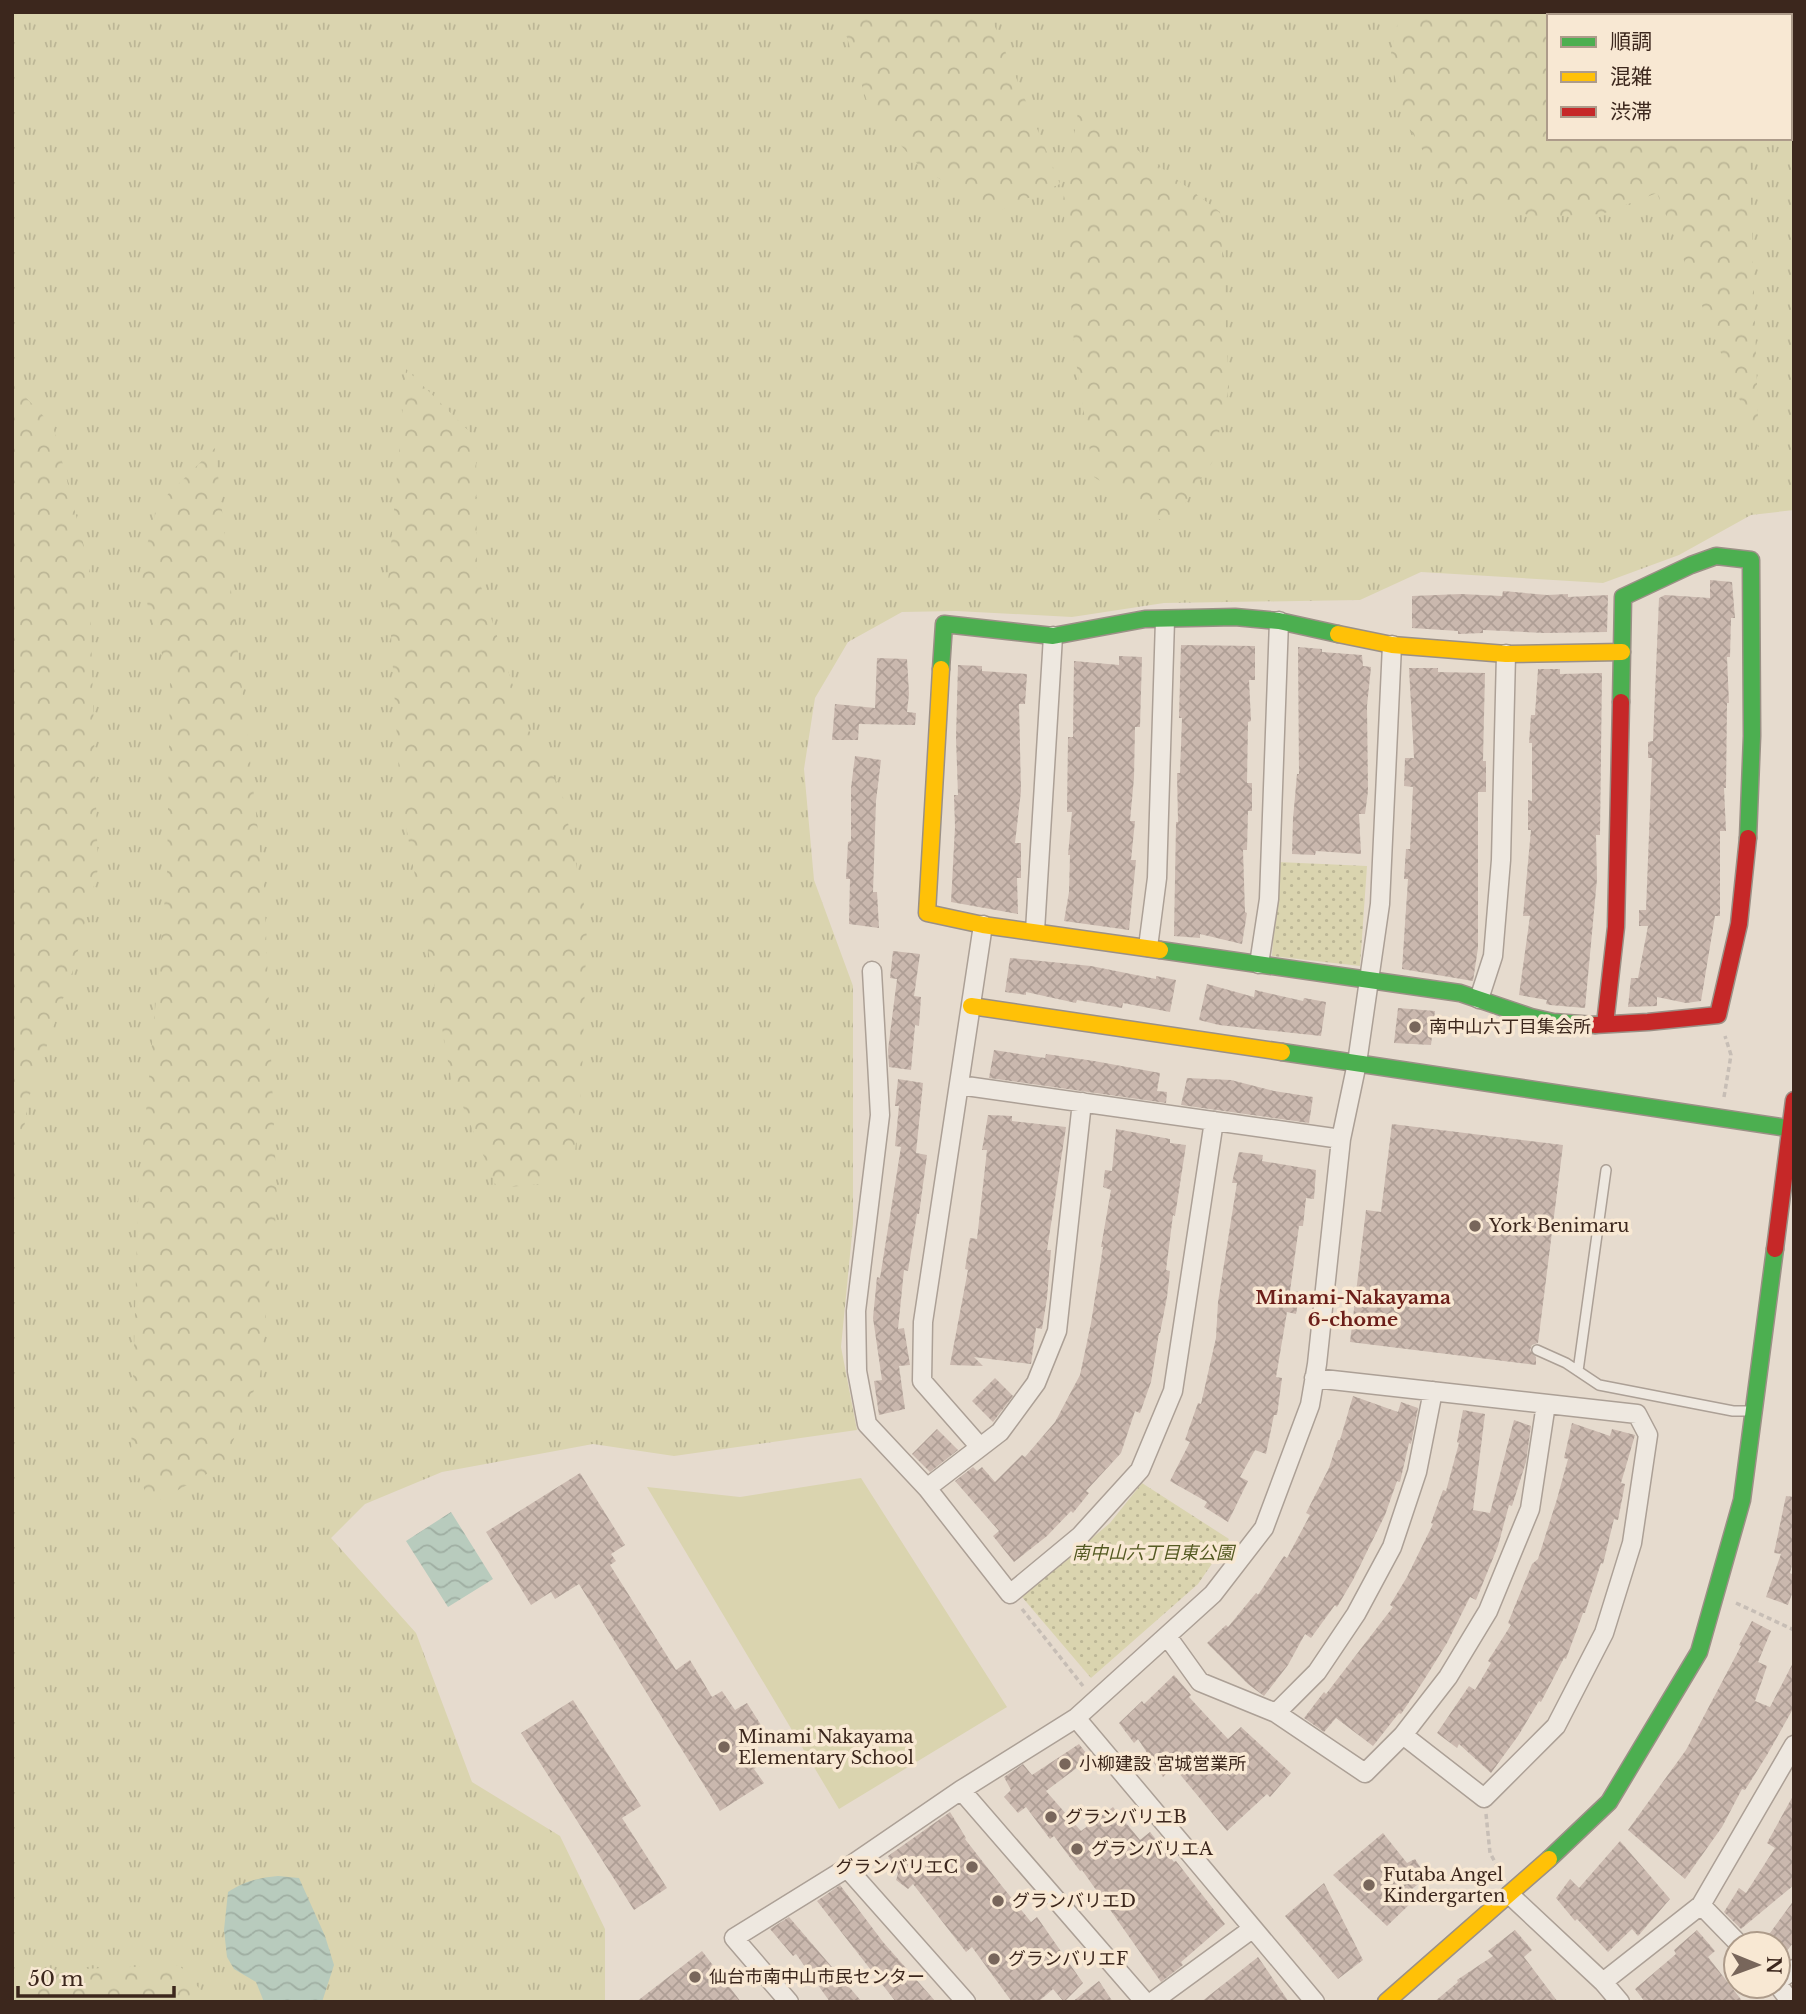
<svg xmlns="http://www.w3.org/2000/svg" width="1806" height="2014" viewBox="0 0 1806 2014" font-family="'Libre Baskerville','Noto Sans JP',serif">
	<defs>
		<pattern id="grass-tufts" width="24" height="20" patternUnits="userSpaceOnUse" patternTransform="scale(1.75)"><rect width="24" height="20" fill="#dad4af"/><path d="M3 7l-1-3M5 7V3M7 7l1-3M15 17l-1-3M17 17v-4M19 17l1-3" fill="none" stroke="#bcb696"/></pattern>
		<pattern id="forest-crowns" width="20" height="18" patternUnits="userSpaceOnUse" patternTransform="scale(1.75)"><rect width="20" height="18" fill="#dad4af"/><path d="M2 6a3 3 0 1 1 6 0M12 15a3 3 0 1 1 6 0" fill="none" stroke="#bcb696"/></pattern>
		<pattern id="park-dots" width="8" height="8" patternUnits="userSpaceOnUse" patternTransform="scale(1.75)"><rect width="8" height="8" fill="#dad4af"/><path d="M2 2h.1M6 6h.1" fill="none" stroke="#bcb696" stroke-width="1.8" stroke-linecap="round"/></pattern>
		<pattern id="water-waves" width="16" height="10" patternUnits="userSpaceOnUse" patternTransform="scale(1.75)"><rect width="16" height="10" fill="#b8cbbd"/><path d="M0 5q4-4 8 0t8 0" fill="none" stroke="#9faea2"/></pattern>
		<pattern id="building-cross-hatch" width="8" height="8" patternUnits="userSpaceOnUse" patternTransform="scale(1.75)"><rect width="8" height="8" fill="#cab8ae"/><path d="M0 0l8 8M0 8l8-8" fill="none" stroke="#ae9e95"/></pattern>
	</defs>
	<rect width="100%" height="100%" fill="#e6dbce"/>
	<path fill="url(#grass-tufts)" d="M12,12H1790V16H1549V138H1790V36L1794,152V510L1751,515L1679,555L1603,583L1421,572L1360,600L1164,603L1072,617L956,611L902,612L848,642L815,698L804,769L814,880L853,986V1224L841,1347L857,1430L674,1456L593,1444L442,1472L365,1504L331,1538L416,1633L472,1782L560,1836L605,1929V2002H12Z"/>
	<path fill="url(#forest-crowns)" d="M839,12H989L1060,184L999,211L922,169L870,111Z
		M1400,12H1745V16H1549V138H1749L1759,448L1657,193L1602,214L1537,217L1472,201L1429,161L1407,124L1390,58Z
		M1079,106L1220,212L1229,387L1213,461L1170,526L1094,477L1075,355L1063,201Z
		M406,369L476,438L477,574L525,723L562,792L587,920L582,1077L575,1153L553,1183L497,1188L451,1078L400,792L388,582Z
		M12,383L53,426L89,566L98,869L74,967L28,1100L12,1216Z
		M215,448L264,885L277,1202L260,1376L223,1465L151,1505L131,1458L138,1203L167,874L170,682L139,575L158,504Z
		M179,1965L211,2002H13L32,1971Z"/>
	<path fill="url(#park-dots)" d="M1278,862L1367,866L1360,966L1272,956Z
		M1142,1483L1229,1539L1198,1584L1091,1678L1022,1597L1110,1523Z"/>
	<path fill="#dad4af" d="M861,1478L1007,1707L839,1809L647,1487L740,1497Z"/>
	<path fill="url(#water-waves)" d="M451,1512L493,1579L448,1607L406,1541Z
		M278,1876L299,1878L325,1936L334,1965L322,2002H264L256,1982L234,1969L227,1957L224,1930L228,1892C245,1881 258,1878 278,1876Z"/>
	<path fill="url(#building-cross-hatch)" d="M1710,580L1732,582L1735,618H1731L1730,657H1727L1729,703H1727L1726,788H1724L1726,831H1720V916H1715L1701,1001L1686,1003L1657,997V1006L1628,1007L1631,978H1638L1648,926H1639V910H1646L1652,758H1648V742L1653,741L1659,598L1665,595L1710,598Z
		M1503,591L1547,595L1568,594V597L1608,595L1607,632L1544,633L1483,630V633L1458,634V631L1412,628V596L1461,594L1502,596Z
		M1181,645L1255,646V680H1249L1251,721L1248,722L1247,783H1252V811H1248L1247,850H1243L1245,912L1247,913L1242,944L1200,934V938L1174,936L1176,822H1178L1177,773H1180L1182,718H1179Z
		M1298,647L1322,649V652L1362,655L1363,666L1371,667L1367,706L1368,791L1365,814H1359L1361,854L1316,851L1315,855L1292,854L1293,819L1297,774H1299Z
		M1119,656L1142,657L1140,727H1135L1134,778L1130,821H1135L1131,860H1136L1129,930L1064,921L1069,892L1070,855H1068L1072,812H1067L1068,737H1073L1074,661L1119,665Z
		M877,658L907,659L909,694L907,712L916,713L915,725L859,724L858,740H832L835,704L875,708Z
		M958,665L982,666V671L1027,674L1025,704H1019L1021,791L1015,843H1021V878H1017L1018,914L951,902L955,827L954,795H958L956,738Z
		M1409,668H1438V672L1485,673L1483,761H1486V792H1478V948L1473,981L1402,969L1408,879H1404L1406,849H1410L1413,787L1404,786L1405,758H1414Z
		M1538,669H1560V674L1602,673L1600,835H1596L1597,879L1585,1008L1550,1005L1546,1004L1547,1000L1519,995L1530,916H1523L1531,830H1528V800L1532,801V743H1529L1531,715H1535Z
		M855,756L881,760L876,801L873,892H877L879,928L849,924L850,879H846L848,842L851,841V788Z
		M893,951L920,954L914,996L921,997L919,1026L915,1025L911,1070L889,1067L888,1050L897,979L890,978Z
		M1010,958L1091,966L1156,979V976L1176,980L1170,1012L1123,1003L1122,1008L1077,1000L1076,1003L1026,992V995L1005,992Z
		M1207,984L1254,997L1255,990L1303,1001L1304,998L1326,1002L1321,1036L1219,1025L1199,1020Z
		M1398,1008L1435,1011L1431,1045L1394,1043Z
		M994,1050L1045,1058L1046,1054L1094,1061L1160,1073L1157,1091L1167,1092L1166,1103L989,1078Z
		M1187,1078L1231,1080L1274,1091L1313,1097L1309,1123L1181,1105Z
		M898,1079L923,1083L916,1153L927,1155L919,1214H917L908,1271L904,1270L898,1329L904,1328L910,1365L899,1366L905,1409L879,1415L874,1381L882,1380L873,1318L877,1277L880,1278L901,1147L895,1146L899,1106H895Z
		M988,1115L1012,1116V1121L1066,1127L1047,1250H1051L1047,1298L1042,1329L1036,1328L1031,1364L974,1357L983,1366L950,1365L968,1270L965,1269L970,1238L977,1239L987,1150H982Z
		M1392,1124L1563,1145L1538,1343L1532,1345L1530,1350L1536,1357V1365L1350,1342L1366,1210L1381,1212Z
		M1116,1129L1170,1139V1143L1186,1145L1175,1216L1173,1215L1166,1270L1170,1271L1167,1297L1160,1333H1159L1151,1382L1140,1413L1135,1411L1121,1453L1086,1491L1089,1493L1073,1513L1071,1511L1047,1536L1014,1562L993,1536L999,1531L955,1481L973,1467L977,1471L982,1467L995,1482L1022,1455L1025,1457L1055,1422L1080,1375L1091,1323L1103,1247H1101L1111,1190L1103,1187L1105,1170L1112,1171Z
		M1239,1152L1263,1155L1262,1161L1316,1170L1314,1199L1306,1198L1303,1226H1299L1290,1291L1300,1292L1296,1314L1287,1312L1276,1377L1282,1378L1277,1415H1274L1266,1454L1255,1450L1240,1477L1248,1481L1228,1522L1204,1507L1207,1502L1170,1481L1190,1442L1185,1440L1198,1403L1201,1404L1216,1338L1218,1302L1237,1183H1232Z
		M995,1378L1013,1396L993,1422L972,1401Z
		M1353,1396L1398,1412L1401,1402L1418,1408L1411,1444L1409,1443L1400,1482L1397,1481L1385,1515L1353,1580L1337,1607L1335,1605L1311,1638L1305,1634L1288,1665L1264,1696L1248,1684L1207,1643L1226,1625L1228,1627L1256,1593L1258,1595L1284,1556L1287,1558L1310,1515L1306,1513L1329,1468L1338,1440H1340Z
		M1463,1410L1485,1414L1473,1510L1490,1513L1514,1420L1531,1426L1526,1462L1512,1506L1509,1505L1498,1546L1476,1600L1470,1597L1447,1643L1424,1680L1401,1714L1399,1713L1373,1746L1336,1718L1324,1732L1304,1718L1324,1692L1326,1694L1393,1607L1390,1605L1407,1577L1433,1524L1431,1523L1443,1490L1446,1491L1459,1443L1457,1442Z
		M1572,1423L1610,1436L1612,1429L1635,1435L1621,1483L1625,1484L1618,1520L1614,1519L1603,1564L1601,1563L1585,1613H1583L1566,1659L1564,1658L1541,1702L1539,1701L1518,1736L1491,1773L1459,1744L1457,1748L1437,1733L1469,1686L1475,1690L1491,1663L1488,1661L1511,1625L1508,1623L1532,1564L1538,1559L1557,1499L1568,1459L1564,1458Z
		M937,1429L958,1450L930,1472L912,1454Z
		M580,1473L625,1545L611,1554L616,1561L610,1565L676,1670L690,1660L712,1697L722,1691L735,1710L747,1703L761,1725L748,1734L764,1762L754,1769L764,1783L720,1811L579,1584L555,1599L551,1592L531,1605L486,1532Z
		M1786,1496L1794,1497V1557L1790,1573L1794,1575V1588L1788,1605L1766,1597L1781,1554L1774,1553Z
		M1752,1621L1771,1631L1758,1662L1767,1666L1755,1701L1770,1707L1794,1661V1707L1767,1755L1745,1790L1742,1789L1722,1827L1685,1879L1628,1830L1686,1750L1741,1646L1739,1645Z
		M1174,1675L1191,1695L1189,1697L1228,1739L1241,1727L1291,1773L1270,1797L1267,1794L1227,1831L1173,1766L1163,1777L1138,1739L1134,1743L1119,1723L1142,1701L1144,1704Z
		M573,1700L641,1806L622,1818L667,1888L634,1910L521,1733Z
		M1079,1744L1090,1758L1046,1791L1081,1831L1113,1807L1140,1840L1150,1832L1174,1862L1176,1861L1225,1924L1181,1962L1183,1965L1161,1982L1082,1870L1080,1871L1054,1836L1050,1839L1026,1807L1018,1813L1004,1797L1011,1790L1004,1777L1023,1764L1032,1775Z
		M1794,1794V1885L1741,1929L1724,1912L1739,1888L1746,1893L1775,1848L1767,1843Z
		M950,1812L966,1838L965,1839L997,1880L1031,1922L1037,1917L1083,1983L1064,2002L1053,1989L1038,2002H1012L972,1947L966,1952L913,1884L908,1889L896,1880L898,1874L888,1856Z
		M1383,1833L1407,1863L1415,1859L1427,1877L1407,1893L1412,1902L1387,1926L1333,1875Z
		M1620,1841L1670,1899L1638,1936L1632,1929L1608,1952L1577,1919L1575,1921L1556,1898L1570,1879L1579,1888Z
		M1324,1883L1363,1960L1338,1979L1285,1916Z
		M840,1885L883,1942L936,2002H896L817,1901Z
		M1794,1900V1942L1778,1961V1944H1762Z
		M789,1917L862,2002H830L796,1954L793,1956L770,1929Z
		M1515,1930L1532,1950L1524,1957L1558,2002H1434L1458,1982L1457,1980L1493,1956L1488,1951Z
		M1697,1930L1715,1951L1708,1957L1743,2002H1645L1635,1989L1676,1954L1674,1950Z
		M702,1951L741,2002H636Z
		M1258,1957L1289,2002H1201Z
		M1099,1981L1113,2002H1072Z"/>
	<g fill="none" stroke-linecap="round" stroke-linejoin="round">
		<defs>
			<path id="lane" d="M1537,1350L1566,1363L1599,1385L1733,1411H1752
				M1578,1371L1606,1170"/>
			<path id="street" d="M1035,931L1053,636
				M1148,947L1157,878L1165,620
				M1259,964L1269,899L1279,621
				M872,971L880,1115L856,1311L857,1371L867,1424L927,1488L1010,1594L1080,1536L1140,1470L1173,1391L1214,1121
				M1479,999L1493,956L1501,860L1506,654
				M959,1085L1341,1139
				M1314,1378L1637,1414L1648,1435L1632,1543L1604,1633L1556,1726L1484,1798L1403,1735
				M980,1447L922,1381L923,1322L983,925
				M927,1488L1000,1432L1036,1383L1057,1331L1082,1102
				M1167,1636L1200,1682L1276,1713L1365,1773L1403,1735L1448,1677L1488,1611L1530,1509L1546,1404
				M1276,1713L1317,1672L1356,1614L1392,1547L1417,1472L1433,1391
				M1076,1718L1315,2002
				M961,1790L1145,2002
				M847,1868L966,2002
				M1510,1895L1603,1982L1620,2002
				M1701,1905L1739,1944
				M1778,1981L1794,1969
				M1603,1982L1701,1905L1794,1745
				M1778,1985L1791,2002
				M789,2002L734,1938L847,1868L961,1790L1076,1718L1213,1594L1264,1528L1310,1405L1317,1364L1341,1139L1357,1063L1380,904L1392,645
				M1152,2002L1252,1929"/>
			<path id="fast" d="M941,669L944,624L1053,636L1145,619L1235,617L1279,621L1338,634
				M1621,702L1623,597L1691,565L1716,556L1751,560L1752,736L1748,838
				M1160,950L1460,993L1531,1017L1553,1022L1595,1025
				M1282,1052L1794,1129
				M1549,1859L1609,1802L1699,1652L1742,1500L1775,1249"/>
			<path id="slow" d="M1338,634L1392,645L1506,654L1622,652
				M941,669L927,913L983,925L1160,950
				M971,1006L1282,1052
				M1386,2002L1549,1859"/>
			<path id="jam" d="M1605,1024L1616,927L1621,702
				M1595,1025L1648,1022L1718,1015L1739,924L1748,838
				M1775,1249L1794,1100"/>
		</defs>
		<use href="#lane" stroke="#aca096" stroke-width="12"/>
		<use href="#street" stroke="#aca096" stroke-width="21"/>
		<use href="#fast" stroke="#9b9086" stroke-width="19"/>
		<use href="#slow" stroke="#9b9086" stroke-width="19"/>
		<use href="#jam" stroke="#9b9086" stroke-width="19"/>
		<path stroke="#c7beb6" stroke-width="3.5" stroke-dasharray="5 3.5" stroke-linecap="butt" d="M1724,1097L1731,1055L1725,1036
			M1736,1603L1794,1630
			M1022,1609L1083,1686
			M1486,1814L1490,1853L1501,1873"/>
		<use href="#lane" stroke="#eee8e0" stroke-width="9"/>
		<use href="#street" stroke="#eee8e0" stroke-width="18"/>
		<use href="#fast" stroke="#4caf50" stroke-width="16"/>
		<use href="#slow" stroke="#ffc107" stroke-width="16"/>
		<use href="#jam" stroke="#c62828" stroke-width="16"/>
	</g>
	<g fill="#78665b" stroke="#f8e8d3" stroke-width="2.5">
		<circle cx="1415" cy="1027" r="7"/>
		<circle cx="1475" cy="1226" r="7"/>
		<circle cx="724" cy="1747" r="7"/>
		<circle cx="1065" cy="1764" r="7"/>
		<circle cx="1051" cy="1817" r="7"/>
		<circle cx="1077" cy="1849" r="7"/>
		<circle cx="972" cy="1867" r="7"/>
		<circle cx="1369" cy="1885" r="7"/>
		<circle cx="998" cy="1901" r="7"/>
		<circle cx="994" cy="1959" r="7"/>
		<circle cx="695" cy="1977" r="7"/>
	</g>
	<g text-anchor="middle" stroke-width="7" stroke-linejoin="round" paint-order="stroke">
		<g font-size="18" fill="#3c271d" stroke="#f8e8d3" text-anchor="start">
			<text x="1429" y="1033">南中山六丁目集会所</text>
			<text x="1489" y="1232">York Benimaru</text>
			<text x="738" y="1743">Minami Nakayama<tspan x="738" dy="21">Elementary School</tspan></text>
			<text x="1079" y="1770">小柳建設 宮城営業所</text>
			<text x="1065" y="1823">グランバリエB</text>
			<text x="1091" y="1855">グランバリエA</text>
			<text x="958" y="1873" text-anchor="end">グランバリエC</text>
			<text x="1383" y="1881">Futaba Angel<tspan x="1383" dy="21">Kindergarten</tspan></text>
			<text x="1012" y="1907">グランバリエD</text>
			<text x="1008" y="1965">グランバリエF</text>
			<text x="709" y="1983">仙台市南中山市民センター</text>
		</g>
		<g font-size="18" font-style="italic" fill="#545a22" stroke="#f8e8d3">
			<text x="1153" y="1559">南中山六丁目東公園</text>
		</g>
		<g font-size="19" font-weight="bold" fill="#6c1e19" stroke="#f8e8d3">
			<text x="1353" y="1304">Minami-Nakayama<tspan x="1353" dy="22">6-chome</tspan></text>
		</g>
	</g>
	<rect width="1806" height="2014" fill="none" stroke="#3c271d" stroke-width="28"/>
	<rect x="1547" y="14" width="245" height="126" fill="#f8e8d3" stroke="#ad9b8a" stroke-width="2"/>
	<rect x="1561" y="37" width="35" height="10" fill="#4caf50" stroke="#ad9b8a" stroke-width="2"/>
	<text x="1610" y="49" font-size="21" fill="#3c271d">順調</text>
	<rect x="1561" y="72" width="35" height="10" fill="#ffc107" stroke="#ad9b8a" stroke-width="2"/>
	<text x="1610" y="84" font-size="21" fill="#3c271d">混雑</text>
	<rect x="1561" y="107" width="35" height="10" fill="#c62828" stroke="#ad9b8a" stroke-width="2"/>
	<text x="1610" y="119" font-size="21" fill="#3c271d">渋滞</text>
	<g transform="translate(1757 1965) rotate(91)"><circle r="33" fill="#f8e8d3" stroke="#ad9b8a" stroke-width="2"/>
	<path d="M0-5L12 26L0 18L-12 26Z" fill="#78665b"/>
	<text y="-10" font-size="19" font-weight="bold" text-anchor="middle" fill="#3c271d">N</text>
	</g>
	<path d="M18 1986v10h156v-10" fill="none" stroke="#3c271d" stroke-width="3.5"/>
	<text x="28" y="1986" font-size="21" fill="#3c271d" stroke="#f8e8d3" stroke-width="5" paint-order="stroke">50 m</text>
</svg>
